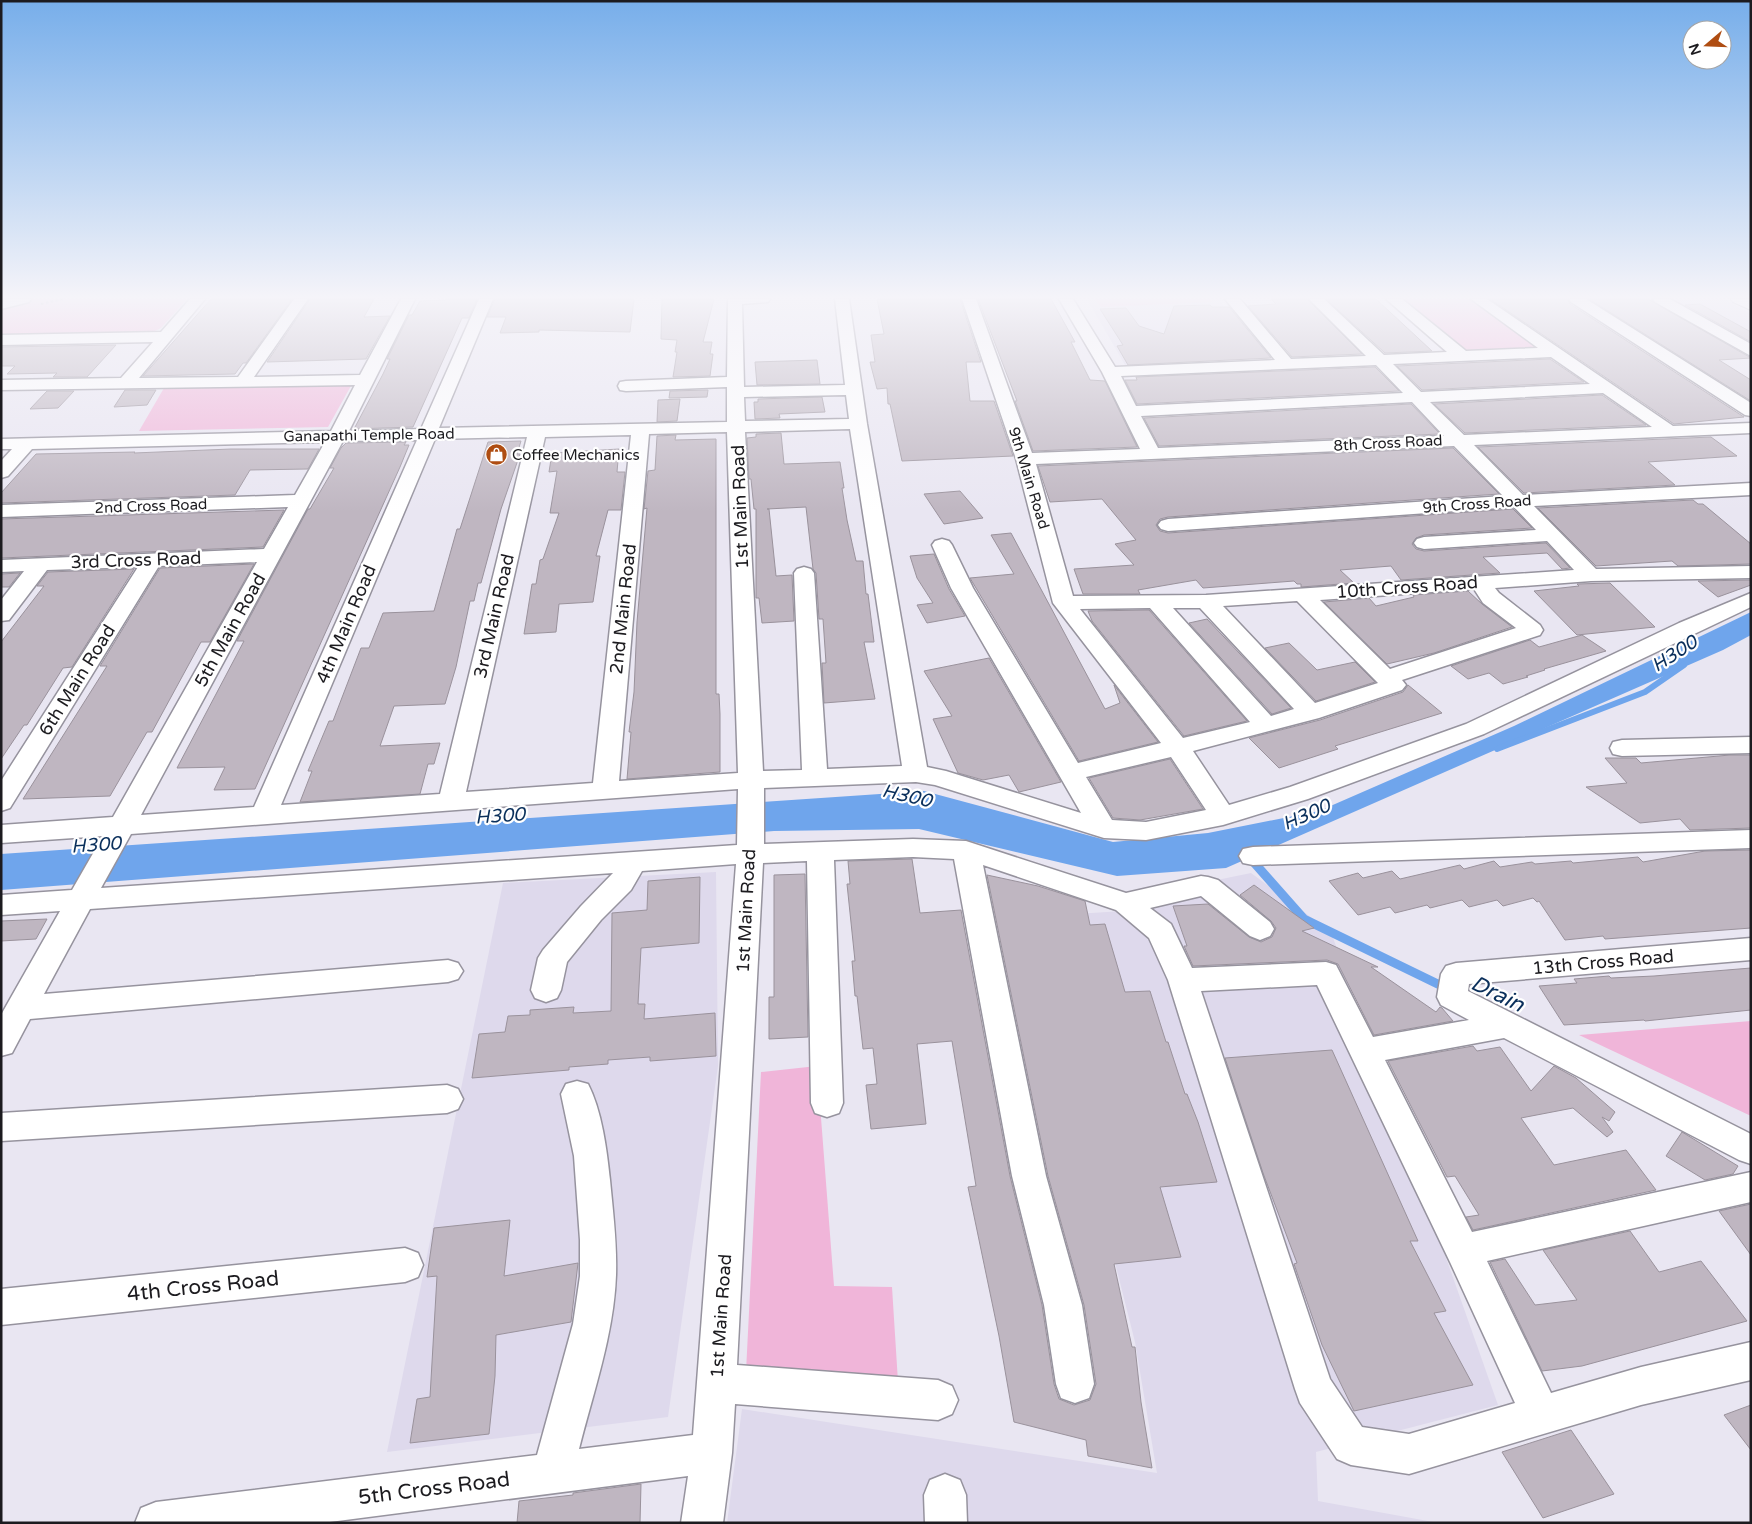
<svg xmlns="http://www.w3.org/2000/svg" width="1752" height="1524" viewBox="0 0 1752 1524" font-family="'Varela Round',sans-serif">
	<rect width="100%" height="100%" fill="#e9e6f2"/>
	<path fill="#ded9ec" d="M1087,299H1218L1266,357L1125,365Z
		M1667,299H1724L1751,314V347Z
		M716,872L718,1066L668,1417L387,1452L503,883Z
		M1251,873L1331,932L1498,1405L1316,1452L1318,1501L1439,1523H727L742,1409L1157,1473L1135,1342L1028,917L1123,911L1159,892Z"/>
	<path fill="#f0b5d9" d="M32,299H187L161,328L151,333L1,337V307Z
		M1095,299H1210L1213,302L1101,307Z
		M1401,299H1469L1541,349L1468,353Z
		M352,384L328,427L139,431L164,388Z
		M1751,1021V1116L1579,1035Z
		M817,1066L834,1286L892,1287L898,1382L746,1372L761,1072Z"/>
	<path fill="#6fa5ec" d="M1751,612V635L1723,650L1226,868L1117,876L919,829L774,831L1,890V854L924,791L1113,842L1208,833L1319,811L1514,726Z"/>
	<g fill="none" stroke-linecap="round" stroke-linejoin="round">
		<path stroke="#6fa5ec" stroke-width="6" d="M1497,749L1645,692L1684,665"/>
		<path stroke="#6fa5ec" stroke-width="9" d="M1250,858L1304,919L1448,989"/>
	</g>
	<path fill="#bfb6c1" stroke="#9a929c" d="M211,299H292L246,363H243L235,374L143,376Z
		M310,299H374L364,317L390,316L366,359L267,362Z
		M447,299H477L469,318H462L413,427L354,429L383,374L390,359H387L409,315H412L420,301L446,300Z
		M495,299H634L630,332L539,330V332L500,333L506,317H487Z
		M662,299H714L703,342H712L710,354H713L710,376L673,377L677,352H675L677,340L661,339Z
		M877,299H960L981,362H966L970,401H994L1013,456L902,461L890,404H888L887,388L877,389L870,362H875L871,335L884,334Z
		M978,299H1051L1075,342H1071L1090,380L1105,381L1137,447L1033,451L1015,401H1017Z
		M1271,299H1307L1362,354L1292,357L1248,306L1276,304Z
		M1326,299H1376L1432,351L1385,353Z
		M1490,299H1567L1570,304L1744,417L1674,424Z
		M1589,299H1648L1751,358L1719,360L1751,380V401Z
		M1700,304L1751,332V342L1685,305Z
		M1210,305L1212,307H1229L1271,358L1128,365L1117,346L1123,345L1100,309L1126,308L1139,326L1164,334L1174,306Z
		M116,345L87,377H53L57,373L7,374L15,366H1V347Z
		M1550,359L1584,382L1422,390L1397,366Z
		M817,360L820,384L757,385L755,362Z
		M1375,367L1399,391L1137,404L1125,380H1137L1136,377Z
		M125,390H156L147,405L114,407Z
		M708,390L707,397L669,398L670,391Z
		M47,391H74L58,408L30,409Z
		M1602,395L1646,425L1465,433L1434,404Z
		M822,397L825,412L779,414L780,418L755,419L754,402H758V399Z
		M680,399L677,421L657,422L658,400Z
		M1411,404L1440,434L1159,446L1144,418Z
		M781,433L784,464L840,462L844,488H842L847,520L856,561H863L866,594H868L874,642H864L875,699L824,703L822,663H826L823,619H819L816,573L813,569L806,507L767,509H769L776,576L792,575L794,621L762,623L759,598H756V509H754L751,479H749L747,438L756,437V434Z
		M676,435L675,440L716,439V694H719L720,714V772L627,779L631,732H629L634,692L637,622L647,508L644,509L648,471L655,470L657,436Z
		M1711,437L1737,456L1648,462L1675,485L1524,493L1478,447Z
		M521,441L517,454H520L501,509L481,583H478L474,601H470L456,667L445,704L394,706L380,746L440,743L434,764H428L420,794L300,802L312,771H308L329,721H333L361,648H369L383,613L434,611L457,529H460L488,442Z
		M406,442L404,445H409L400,467L255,789L214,790L225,767L177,768L244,641H237L308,509H310L334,468H330L341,448L346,443Z
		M1453,448L1499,494L1168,517L1160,519L1156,525L1160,531L1168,533L1513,509L1532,528L1424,535L1416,538L1412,544L1416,549L1424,551L1546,543L1570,568L1562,569L1547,553L1483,557L1500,573L1401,580L1391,566L1340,570L1354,583L1301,587V584H1297L1294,581L1203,588L1196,580L1138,590L1140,594H1083L1074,569L1134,565L1115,544L1136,540L1102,499L1050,502L1038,466Z
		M231,449H319L308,469L250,470L235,495L1,503V493L36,454L135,452L134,453Z
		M619,449L617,472H625L621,510H608L596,556H600L593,602L559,604L556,632L524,634L532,584H536L540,560L543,559L559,513H550L557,471L549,472L552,453Z
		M960,491L983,518L944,524L924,494Z
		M1693,500L1698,504H1703L1751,544V564L1678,566L1672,561L1596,566L1538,508Z
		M284,510L263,547L1,558V519Z
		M1011,533L1105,709L1120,703L1114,685L1158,742L1079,761L970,578L1014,574L991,535Z
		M934,554L949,589L965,616L927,623L917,605L933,603L917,578L910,556Z
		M254,564L210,642H201L152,732H147L110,796L23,799L107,666H100L160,568Z
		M134,569L72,667L63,668L27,725H24L1,759V642L44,586H37L48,572Z
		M20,573L9,587H1V574Z
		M1751,580V585L1718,597L1698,581Z
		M1610,583L1655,627L1577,635L1534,591L1579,586L1577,584Z
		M1468,591L1482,604L1512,627L1434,653L1387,664L1324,602L1369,598L1376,606L1414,597L1413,595Z
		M1149,610L1165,628L1247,721L1184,736L1092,621L1088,611Z
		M1207,619L1291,708L1272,714L1189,623Z
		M1582,635L1606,651L1544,669L1545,670L1526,676L1528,677L1503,684L1489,673L1468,679L1451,666L1530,640L1539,647Z
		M1289,643L1317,670L1355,662L1375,682L1316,701L1265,648Z
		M989,658L1061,782L1019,792L1009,775L983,780L958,773L933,719L952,716L924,671Z
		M1408,685L1442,713L1335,746L1338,749L1279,768L1249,738L1320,720L1403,692Z
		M1730,755H1751V828L1690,830L1680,819L1640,823L1586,787L1627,783L1605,758H1636L1641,763Z
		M1170,759L1203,809L1140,820L1113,818L1089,778Z
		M1751,850V928L1605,939L1603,936L1565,940L1539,901L1537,902L1533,898L1503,906L1497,900L1469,907L1462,900L1430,908L1427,905L1395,913L1390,907L1358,915L1329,881L1358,873L1363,878L1392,871L1400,879L1460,865L1464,869L1494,861L1500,867L1532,862L1535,864L1571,861L1573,863L1638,857L1643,862L1705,851Z
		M912,859L920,913L961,910L1010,1176L1042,1305L1054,1384L1059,1399L1074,1405L1090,1400L1096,1384L1084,1305L1048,1176L987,875L1038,886L1085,901L1090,925L1105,924L1125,992L1150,991L1166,1042H1168L1185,1094H1187L1198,1122L1217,1182L1160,1187L1181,1257L1114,1264L1132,1347H1135L1141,1402L1152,1468L1088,1456L1086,1440L1014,1422L999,1336L968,1187L976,1186L952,1041L917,1044L926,1124L871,1129L866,1085L877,1084L873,1048L863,1049L857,996H855L852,961H855L847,884H850L848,861Z
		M805,874L808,1037L769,1039V997H774V875Z
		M700,877L699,943L641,948L638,1004H645L644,1019L715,1013L716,1056L650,1061V1057L608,1060V1064L569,1067V1070L472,1078L479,1034L505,1032L508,1016L530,1015V1010L574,1007L573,1013L611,1011L612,913L647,910L648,881Z
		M1254,885L1314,928L1302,931L1378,967H1371L1436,1012L1440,1007L1442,1008L1453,1021L1374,1035L1338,964L1327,960L1193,966L1184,946H1187L1173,906L1208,904L1249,937L1261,942L1272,937L1276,928L1271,921L1240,895Z
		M47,919L36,939L1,941V921Z
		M1751,968V1010L1645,1021L1644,1020L1564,1025L1539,986L1577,983L1574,979L1609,976L1611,978L1654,976Z
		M1473,1046L1477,1051L1500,1047L1531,1091L1554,1066L1576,1078L1615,1112L1609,1121L1602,1117L1613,1132L1607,1137L1573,1108L1521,1118L1554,1165L1626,1150L1656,1190L1473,1230L1466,1217L1479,1215L1455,1176L1447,1177L1388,1061Z
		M1332,1050L1418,1241H1410L1446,1311L1434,1313L1473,1385L1354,1411L1322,1345L1294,1264L1297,1263L1263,1173L1225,1058Z
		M1682,1132L1738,1166L1733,1174L1705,1180L1666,1156Z
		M1751,1204V1255L1719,1211Z
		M510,1220L504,1276L578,1263L571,1322L496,1335L495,1376L489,1434L410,1443L417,1399L430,1397L437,1276L427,1277L434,1228Z
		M1630,1231L1659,1272L1701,1261L1747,1321L1582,1366L1542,1371L1490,1262L1505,1259L1535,1305L1577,1300L1543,1250Z
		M1751,1405V1450L1724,1415Z
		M1571,1430L1614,1494L1543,1518L1502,1452Z
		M641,1484L640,1523H517L519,1501L573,1495V1493Z"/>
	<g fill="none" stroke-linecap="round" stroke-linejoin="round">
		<defs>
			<path id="minor" d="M8,299H31L29,302L1,309V300Z
				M190,299H205L139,378L238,377L294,299H308L254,377L360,375L401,299H415L349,431L421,429L479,299H493L439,428L727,422V387L626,391L620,390L618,386L620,382L626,381L727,377L728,299H770L768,302L742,304L744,387L845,385L835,299H849L867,424L927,767L946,771L1081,813L951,588L932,545L935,541L942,539L949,541L952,545L973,588L1078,763L1161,743L1053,603L1016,459L962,299H976L1032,453L1140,449L1102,372L1059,299H1073L1115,367L1275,360L1225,299H1240L1291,359L1366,356L1309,299H1324L1384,355L1447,352L1386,299H1402L1466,351L1538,348L1471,299H1487L1673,426L1751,423V433L1474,445L1523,495L1751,483V495L1534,506L1596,569L1751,566V578L1591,581L1495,588L1499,593L1540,625L1543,630L1540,635L1402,680L1406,685L1402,690L1319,718L1193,751L1229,805L1290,787L1466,724L1679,623L1751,593V607L1484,734L1308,799L1223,825L1146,840L1104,838L935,785L916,782L764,788V844L913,839L966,841L1126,893L1201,876L1208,877L1218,880L1270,922L1274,929L1270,936L1260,940L1250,936L1201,896L1150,908L1171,924L1192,968L1326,962L1336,965L1373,1037L1469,1020L1441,1005L1437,997L1441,974L1446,966L1456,963L1751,938V960L1469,984L1468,991L1751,1134V1164L1739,1160L1504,1038L1385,1060L1472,1232L1751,1172V1202L1487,1261L1551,1393L1641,1367L1751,1342V1380L1641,1405L1409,1474L1351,1465L1337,1459L1300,1403L1295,1389L1168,980L1149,938L1116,910L983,865L1046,1176L1082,1305L1094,1384L1089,1398L1075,1403L1061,1398L1056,1384L1044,1305L1012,1176L954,859L913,857L834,860L843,1103L839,1113L827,1117L815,1113L811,1103L807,861L763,863L737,1365L938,1380L952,1386L958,1400L952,1414L938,1420L735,1404L732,1453L723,1523H681L688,1476L322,1523H135L141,1508L156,1502L537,1455L573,1324L580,1276V1240L574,1156L561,1094L566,1084L577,1081L588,1084C602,1111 607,1151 610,1180C613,1212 617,1243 616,1275C614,1334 593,1393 579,1449L693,1435L736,864L642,871L631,890L601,920L567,962L561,990L557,998L546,1002L535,998L531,990L538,958L543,950L581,906L613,873L90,909L44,994L448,960L458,963L463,971L458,979L448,982L30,1019L12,1053L1,1056V1015L60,911L1,915V895L72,890L103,836L1,843V825L113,817L257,562L159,566L10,808L1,811V781L138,567L47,570L9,620L1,621V600L24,571L1,572V560L264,549L288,507L1,517V505L295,495L325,442L32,449L8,476L1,478V461L12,449H1V439L331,431L355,385L1,390V380L121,378L153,342L1,345V335L161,332ZM1551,357L1590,384L1421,392L1393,364ZM1376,365L1403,393L1136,406L1121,376ZM1603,393L1652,427L1464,435L1430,402ZM846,395L849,419L745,421L744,397ZM1412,402L1444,436L1158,448L1141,416ZM850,429L902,766L827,769L814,573L811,569L804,567L797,569L794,573L802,770L763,771L745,432ZM727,432L738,773L619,781L649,434ZM631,435L593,783L466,792L545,437ZM527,437L440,794L281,805L435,439ZM417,440L254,807L141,815L343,441ZM1454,446L1503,496L1168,519L1161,521L1158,525L1161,529L1168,531L1514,507L1536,530L1424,537L1417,539L1414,543L1417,547L1424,549L1547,541L1574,570L1206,595L1073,596L1036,464ZM1474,589L1483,603L1516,628L1390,669L1320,600ZM1297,601L1378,683L1315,703L1223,606ZM1150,608L1250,722L1183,738L1080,609ZM1173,608H1200L1294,709L1271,716ZM1171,757L1206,810L1146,822L1112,820L1086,777ZM738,789L737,845L101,888L131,834ZM1317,985L1450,1262L1515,1403L1409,1434L1362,1427L1330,1379L1201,991Z
				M1569,299H1586L1751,403V416L1745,415L1571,302Z
				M1653,299H1670L1751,344V356L1655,302Z
				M1751,737V753L1622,756L1613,754L1610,748L1613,742L1622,740Z
				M1751,830V848L1253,865L1243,863L1239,856L1243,849L1253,847Z
				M447,1085L458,1089L463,1099L458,1109L447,1113L1,1141V1113Z
				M405,1248L418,1253L423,1265L418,1277L405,1282L1,1325V1289Z
				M945,1474L960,1480L966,1495L967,1523H925L924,1495L930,1480Z"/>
			<path id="major" d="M1731,299H1751V310L1733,302Z"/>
		</defs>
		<use href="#minor" stroke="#96939e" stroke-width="3"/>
		<use href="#major" stroke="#96939e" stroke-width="2"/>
		<path stroke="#86848c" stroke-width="2" stroke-dasharray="2.5 2.5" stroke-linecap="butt" d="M41,304L63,299"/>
		<use href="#minor" fill="#fff" fill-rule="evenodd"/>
		<use href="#major" fill="#fff" fill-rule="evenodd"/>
	</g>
	<linearGradient id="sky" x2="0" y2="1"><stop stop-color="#77aeea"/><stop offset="0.58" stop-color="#f5f4f9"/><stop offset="1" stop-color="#f5f4f9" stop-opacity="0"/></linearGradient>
	<rect width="1752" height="512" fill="url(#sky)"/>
	<defs>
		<symbol id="shop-disc" viewBox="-11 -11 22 22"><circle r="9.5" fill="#af4d12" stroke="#fff"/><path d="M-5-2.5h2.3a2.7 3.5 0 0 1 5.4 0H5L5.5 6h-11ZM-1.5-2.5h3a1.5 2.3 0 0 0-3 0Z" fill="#fff"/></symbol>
	</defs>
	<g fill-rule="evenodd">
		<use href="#shop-disc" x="484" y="442" width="25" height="25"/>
	</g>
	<g text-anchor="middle" stroke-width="4.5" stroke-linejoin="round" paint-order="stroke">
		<g font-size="15" fill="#1c1b1f" stroke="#fff">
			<text transform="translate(369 435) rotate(-1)" y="5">Ganapathi Temple Road</text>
			<text transform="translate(1388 443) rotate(-3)" y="5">8th Cross Road</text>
			<text transform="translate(1029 478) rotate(73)" y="5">9th Main Road</text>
			<text transform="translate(1477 504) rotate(-4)" y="5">9th Cross Road</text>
			<text transform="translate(151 506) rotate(-2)" y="5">2nd Cross Road</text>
		</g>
		<g font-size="15" fill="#1c1b1f" stroke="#fff" text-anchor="start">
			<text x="512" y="460">Coffee Mechanics</text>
		</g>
		<g font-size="18" fill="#1c1b1f" stroke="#fff">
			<text transform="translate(740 507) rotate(-92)" y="6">1st Main Road</text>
			<text transform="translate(136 560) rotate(-2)" y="6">3rd Cross Road</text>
			<text transform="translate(1407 587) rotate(-4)" y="6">10th Cross Road</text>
			<text transform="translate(623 609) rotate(-84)" y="6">2nd Main Road</text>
			<text transform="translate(494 616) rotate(-77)" y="6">3rd Main Road</text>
			<text transform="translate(346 624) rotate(-67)" y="6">4th Main Road</text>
			<text transform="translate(230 630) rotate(-61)" y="6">5th Main Road</text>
			<text transform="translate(77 680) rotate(-58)" y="6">6th Main Road</text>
			<text transform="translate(746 911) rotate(-87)" y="6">1st Main Road</text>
			<text transform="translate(1603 962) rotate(-5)" y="6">13th Cross Road</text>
			<text transform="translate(721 1316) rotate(-86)" y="6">1st Main Road</text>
		</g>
		<g font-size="19" font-style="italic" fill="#0a2f5b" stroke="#fff">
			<text transform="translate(1674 653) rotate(-33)" y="7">H300</text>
			<text transform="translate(907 795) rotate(13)" y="7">H300</text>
			<text transform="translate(1306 814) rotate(-24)" y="7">H300</text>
			<text transform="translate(500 815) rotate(-4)" y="7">H300</text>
			<text transform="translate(96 844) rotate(-4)" y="7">H300</text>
		</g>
		<g font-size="21" fill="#1c1b1f" stroke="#fff">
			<text transform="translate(203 1286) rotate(-6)" y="7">4th Cross Road</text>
			<text transform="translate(434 1488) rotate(-7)" y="7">5th Cross Road</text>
		</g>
		<g font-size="22" font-style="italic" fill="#0a2f5b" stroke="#fff">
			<text transform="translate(1498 993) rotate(26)" y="8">Drain</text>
		</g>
	</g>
	<rect width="1752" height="1524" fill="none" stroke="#1c1b1f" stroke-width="5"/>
	<g transform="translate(1707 45) rotate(251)"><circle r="24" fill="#ffffff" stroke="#a4a4a5"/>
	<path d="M0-4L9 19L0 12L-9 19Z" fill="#af4d12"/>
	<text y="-8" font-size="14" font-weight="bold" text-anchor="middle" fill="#1c1b1f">N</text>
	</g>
</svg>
